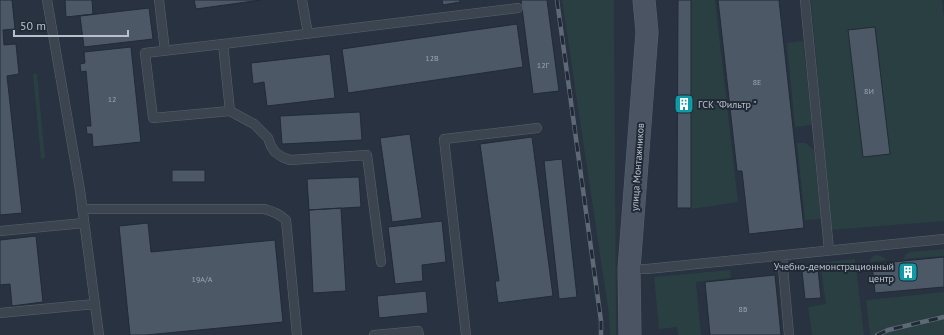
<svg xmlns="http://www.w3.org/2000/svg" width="944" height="335" viewBox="0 0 944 335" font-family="'PT Sans',sans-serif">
	<rect width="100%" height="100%" fill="#283240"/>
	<path fill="#2a3f41" d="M562,0H614L616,335H610L609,315Z
		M691,0H715L738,202L691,209Z
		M811,0H942L944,18V221L831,230Z
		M803,41L812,125L795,127L787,43Z
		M33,74H37L45,158L41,159Z
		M797,143H806L814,150L821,219L805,220Z
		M944,249V256L904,259L905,255L910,252Z
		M876,255L881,256L887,260L869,262L873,256Z
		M855,259L864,335H812L808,307L826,304L820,263Z
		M730,270L731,278L696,282L701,335H678L677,327L659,329L654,277Z
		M944,292V335H870L866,300Z"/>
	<path fill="#4c5866" stroke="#222b37" d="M0,0H12L15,29L3,30L4,45L16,44L19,74L7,76L22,213L0,215Z
		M65,0H92L93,14L66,17Z
		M194,0H261L196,9Z
		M442,0H460V2L443,5Z
		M521,0H547L559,91L533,94Z
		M678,0H691V208H677Z
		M718,0H779L804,228L749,234L742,171H737Z
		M149,8L153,39L84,47L80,16Z
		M517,24L523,67L348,93L342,49Z
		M875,27L890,154L863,157L848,30Z
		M131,47L141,142L93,147L92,134H87L86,126H91L86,71L81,72L80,64L85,63L84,52Z
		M330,54L335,98L267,106L264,82L253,84L251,63Z
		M360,112L362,140L282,144L280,116Z
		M410,134L422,218L392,222L380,138Z
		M532,137L553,296L498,303L495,281H499L480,144Z
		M562,159L577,297L559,299L544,161Z
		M172,170H205V182H172Z
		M359,177L361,207L309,210L307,179Z
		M341,208L346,291L313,293L309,210Z
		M442,221L446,262L422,265L423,281L395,284L388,227Z
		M148,223L151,252L275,240L283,322L146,335H130L119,226Z
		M36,236L43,302L12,306L10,284L0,285V240Z
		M944,257V287L875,293L872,264Z
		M818,269L821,298L805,299L802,271Z
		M775,275L781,335H710L705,282Z
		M426,291L428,313L379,318L377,296Z"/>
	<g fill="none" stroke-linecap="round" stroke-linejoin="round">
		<defs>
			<path id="lane" d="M47,0L80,190L99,335
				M159,0L165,51
				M302,0L308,34
				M805,0L829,250
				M223,44L230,111
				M82,209H264C273,211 279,214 286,220L297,335
				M0,231L84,223
				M782,256L789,335
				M381,262L367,155L290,160L282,157L275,152L271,146L268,138L254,124L230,111L153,118L145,53L223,44L518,8
				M629,269H647L944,239
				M0,313L95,304
				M374,335L418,331L419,335
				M466,335L444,139L537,128"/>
			<path id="secondary" d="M630,335L629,269L647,32L644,0"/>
		</defs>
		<use href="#lane" stroke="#59626d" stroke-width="10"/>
		<use href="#secondary" stroke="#59626d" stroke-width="23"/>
		<use href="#lane" stroke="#3c4450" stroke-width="9"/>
		<use href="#secondary" stroke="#4a5463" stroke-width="22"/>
		<defs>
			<path id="rail" d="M557,0L601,321V335
				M877,335L888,330L944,317"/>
		</defs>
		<use href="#rail" stroke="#5e6976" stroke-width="4.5"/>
		<use href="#rail" stroke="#202935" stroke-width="3" stroke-dasharray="9" stroke-linecap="butt"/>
	</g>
	<defs>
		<symbol id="building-square" viewBox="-11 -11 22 22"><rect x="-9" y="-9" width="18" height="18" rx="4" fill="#0f9aa8" stroke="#202935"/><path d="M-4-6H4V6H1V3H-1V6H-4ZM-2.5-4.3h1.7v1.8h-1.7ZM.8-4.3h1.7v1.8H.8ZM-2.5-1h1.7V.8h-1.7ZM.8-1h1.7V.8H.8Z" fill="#fff"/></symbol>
	</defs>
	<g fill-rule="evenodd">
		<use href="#building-square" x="673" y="93" width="22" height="22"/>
		<use href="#building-square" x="897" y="261" width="22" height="22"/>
	</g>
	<g text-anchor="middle" stroke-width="4" stroke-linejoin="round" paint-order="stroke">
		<g font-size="8" fill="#9da6b1">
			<text x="432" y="61">12В</text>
			<text x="543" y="68">12Г</text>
			<text x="757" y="85">8Е</text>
			<text x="869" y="94">8И</text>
			<text x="112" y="102">12</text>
			<text x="202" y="282">19А/А</text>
			<text x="743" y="312">8Б</text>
		</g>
		<g font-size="10" fill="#b8c0ca" stroke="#202935" text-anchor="start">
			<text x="698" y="108">ГСК "Фильтр "</text>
			<text x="894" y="270" text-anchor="end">Учебно-демонстрационный<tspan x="894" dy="12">центр</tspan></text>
		</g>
		<g font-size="10" fill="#b8c0ca" stroke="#202935">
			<text transform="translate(637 167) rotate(-86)" y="4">улица Монтажников</text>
		</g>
	</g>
	<path d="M14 30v6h114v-6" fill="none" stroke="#b8c0ca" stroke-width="2"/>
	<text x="20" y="30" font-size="12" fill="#b8c0ca" stroke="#202935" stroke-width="3" paint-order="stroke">50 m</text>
</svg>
